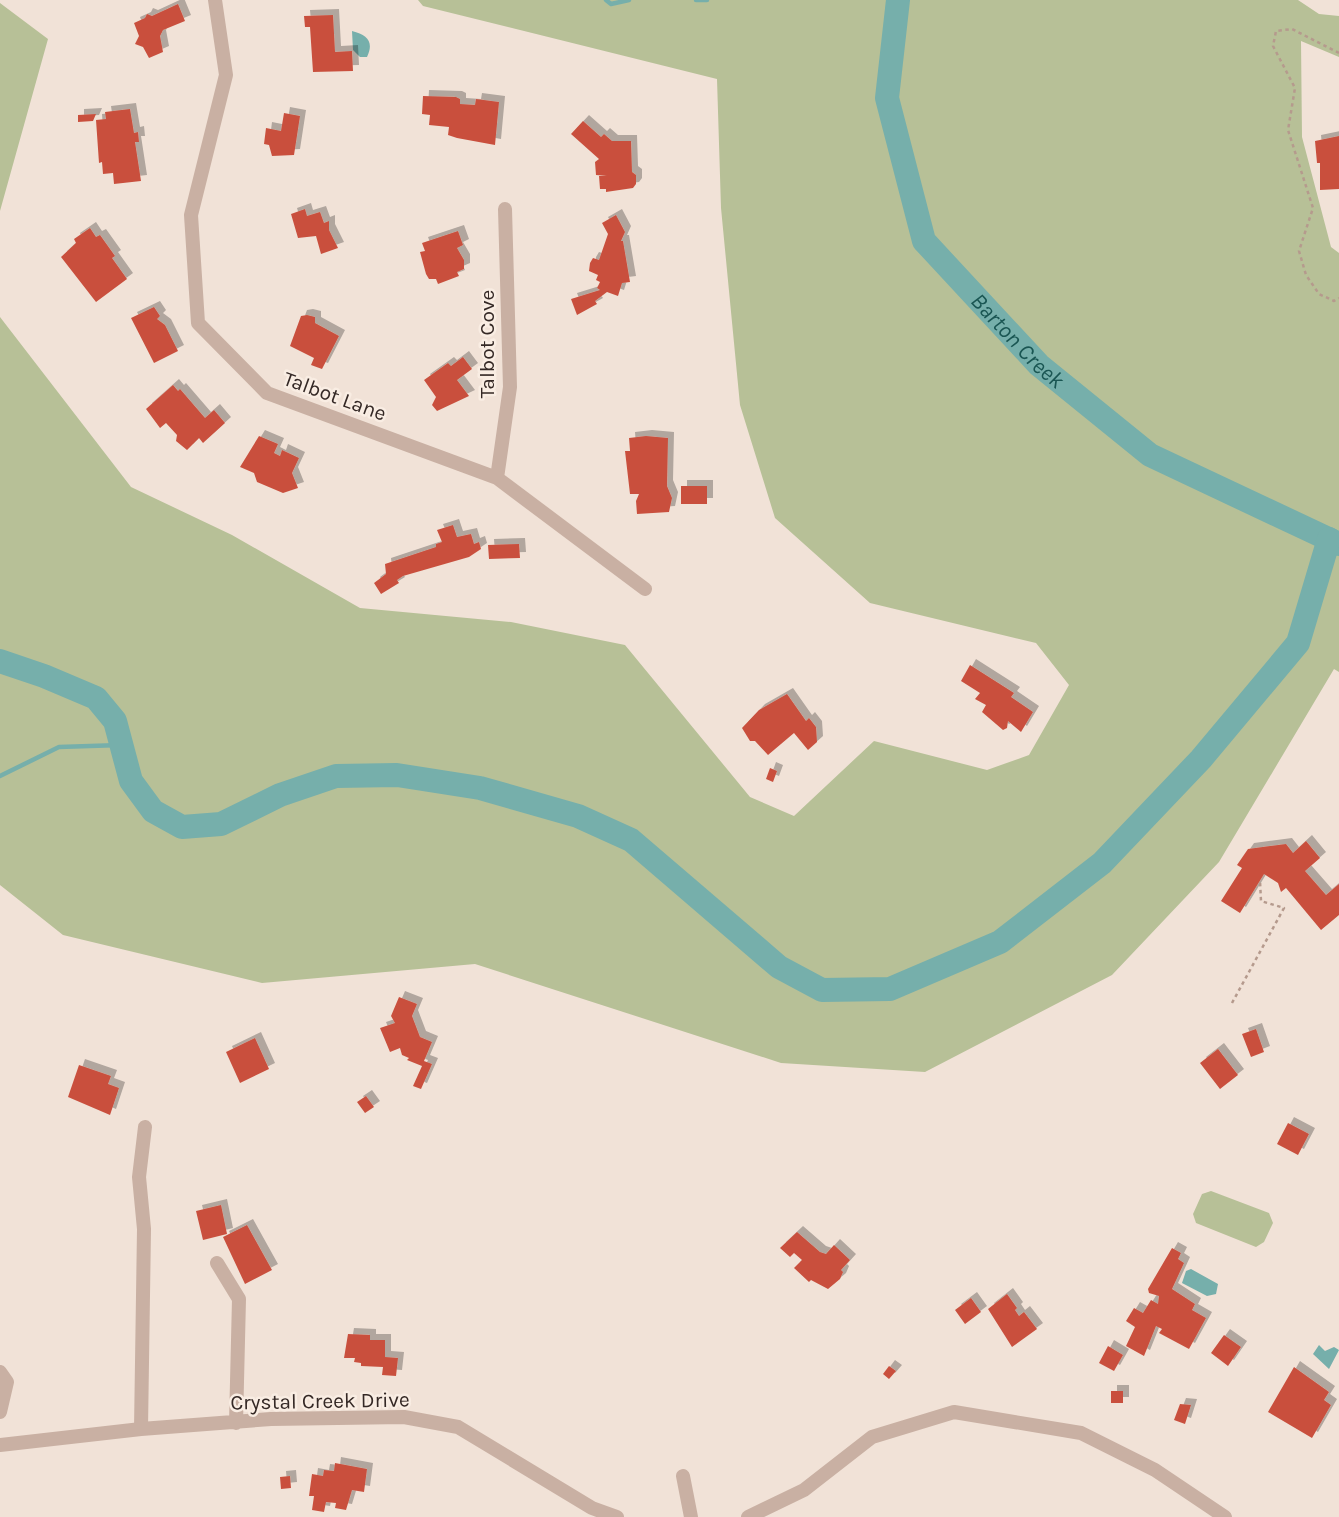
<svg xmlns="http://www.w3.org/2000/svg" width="1339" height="1517" viewBox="0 0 1339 1517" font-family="Karla,sans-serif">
	<defs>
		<filter id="shadow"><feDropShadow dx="6" dy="-6" stdDeviation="0" flood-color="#0004"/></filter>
	</defs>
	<rect width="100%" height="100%" fill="#f1e2d7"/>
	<path fill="#b7c097" d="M418,0H1298L1319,14L1339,16V57L1301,41L1302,137L1331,247L1339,253V672L1334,669L1219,862L1112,975L925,1072L781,1063L475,964L262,983L63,935L0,885V317L131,487L232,535L360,608L511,622L625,645L750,797L794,816L874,741L987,770L1029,755L1069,685L1036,643L870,603L775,518L740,405L721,208L717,79L423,6Z
		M0,3L48,39L0,211Z
		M1211,1191L1269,1213L1273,1223L1264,1242L1256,1247L1196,1223L1193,1214L1202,1194Z"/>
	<path fill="#76afab" d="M352,31C368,35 374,42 367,57H360L353,50Z
		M1191,1269L1218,1284L1216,1294L1207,1296L1182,1283L1186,1271Z
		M1319,1345L1325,1351L1334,1347L1339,1350L1329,1369L1313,1354Z"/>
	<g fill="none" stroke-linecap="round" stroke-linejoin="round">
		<path stroke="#76afab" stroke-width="4.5" d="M606,0L611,4L629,0
			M696,0H707
			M0,776L59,747L121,745"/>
		<g stroke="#76afab" stroke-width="24">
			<path id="s1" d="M898,0L887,98L924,241L1039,365L1150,455L1339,544"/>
			<path d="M0,661L44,676L96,698L115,721L131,781L153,811L182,827L221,824L280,795L336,776L397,775L480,788L578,816L631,840L779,967L822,990L890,989L1000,942L1102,863L1201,759L1298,643L1329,539"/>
		</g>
	</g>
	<path fill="#c9503e" filter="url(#shadow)" d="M178,4L185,21L163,30L160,36L163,52L149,58L143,47L135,44L139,36L134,23L145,18L147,14L152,16Z
		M333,15L335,52L352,51L353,71L313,72L310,27H305L304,16Z
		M423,96L456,97L460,99V104L475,105L476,99L499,102L495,145L457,138L448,135L449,127L429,125L430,115L422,114Z
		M130,109L134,133L138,132L139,142H135L141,181L114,184L113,173L103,174L102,162L99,163L96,120L106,119L105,112Z
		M284,113L300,116L294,155L272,156L269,145L264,144L266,128L281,131Z
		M96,114L93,121L78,122V115Z
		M583,121L601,137L604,134L612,141H631L632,172L636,175V184L633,188L606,192V189H600L599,176H607L596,175L595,162L599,159L571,134Z
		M1339,136V189L1320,190V163H1317L1315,141Z
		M305,209L307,216L320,212L324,223L329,221V230L338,248L321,254L316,236L298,238L291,214Z
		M616,215L625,232L621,241H623L630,282L622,283L618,296L607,292L595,301L597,304L577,315L571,299L600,290L597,288L600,282L596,280L598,275L589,271L590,263L593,258L599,260L608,234L602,223Z
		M90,228L96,237L100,235L115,256L112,258L127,279L96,302L61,257L76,243L74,239Z
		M458,231L463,245L457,248L464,260V269L457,272L459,276L438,284L436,279H429L426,274L420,252L425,251L422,243Z
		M154,307L160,316L157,319L165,325L178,351L154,363L131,318Z
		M307,315L315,317V323L339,336L322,369L311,365L314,358L290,346L301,316Z
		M463,357L472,369L457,380L469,396L437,411L432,405L436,397L424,380L448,363L451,366Z
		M173,385L178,391L180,389L205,418L214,410L225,423L203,443L199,438L187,450L176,441L177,435L166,423L160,428L146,409Z
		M259,436L278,444L274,453L280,456L282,450L299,458L292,473L298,488L283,493L257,482L254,473L240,467Z
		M646,436L668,438L667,486L672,498L669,512L637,514L636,501L639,494H630L625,451H630L629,438Z
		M681,486H707V504H681Z
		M453,525L457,537L471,534L474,544L479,542L481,549L469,557L403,576L397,580L399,583L381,594L374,583L386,574L385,564L436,547V544L442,542L437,530Z
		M519,544L520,558L489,559L488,545Z
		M970,665L1014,693L1011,697L1033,712L1021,732L1008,721L1007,728L1003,730L982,712L986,705L975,699L980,693L961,681Z
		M787,694L806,721L809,718L816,727L817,742L808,750L794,733L768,755L755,741H750L742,728L759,710Z
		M770,768L777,771L773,782L766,779Z
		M1306,841L1320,858L1305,871L1326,895L1339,884V915L1321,930L1286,888L1281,892L1278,883L1264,874L1240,913L1221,901L1242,868L1237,865L1248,849L1286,844L1293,853Z
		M399,997L417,1004L412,1016L420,1037L432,1042L424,1061L432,1064L421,1089L413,1086L422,1066L407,1060L409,1058L402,1055L400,1048L390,1052L380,1028L395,1023L391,1016Z
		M1256,1029L1264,1052L1251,1057L1242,1034Z
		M255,1038L269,1069L240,1083L226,1052Z
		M1218,1049L1238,1075L1220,1089L1200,1063Z
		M79,1065L111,1076L108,1084L119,1088L110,1115L68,1097Z
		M366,1096L374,1107L365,1113L357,1102Z
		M1288,1123L1309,1134L1298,1155L1277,1144Z
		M221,1205L227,1234L203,1240L196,1211Z
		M247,1225L272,1270L245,1284L223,1237Z
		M797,1232L820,1252L826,1254L834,1245L850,1260L841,1270L843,1272L840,1279L828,1289L811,1280L809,1282L794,1268L802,1260L794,1253L790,1257L780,1248Z
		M1172,1248L1181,1253L1178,1259L1184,1263L1172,1289L1195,1304L1192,1310L1206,1318L1189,1349L1159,1333L1162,1329L1156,1326L1144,1356L1126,1346L1135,1327L1126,1321L1134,1308L1143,1313L1151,1300L1158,1304L1159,1296L1149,1293L1148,1289Z
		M1007,1294L1017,1308L1015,1310L1019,1316L1024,1312L1037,1329L1012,1347L988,1309Z
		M971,1298L981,1312L965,1324L955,1310Z
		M348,1334L370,1335V1340H385V1357L398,1358L396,1376L382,1375L383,1367L361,1366V1363L354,1362L355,1358H344Z
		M1224,1335L1241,1347L1228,1366L1211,1353Z
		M1108,1346L1123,1355L1114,1371L1099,1363Z
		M889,1366L896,1371L889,1379L883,1374Z
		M1294,1367L1329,1392L1324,1400L1331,1405L1312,1438L1268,1412Z
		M1111,1391H1123V1403H1111Z
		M1180,1404L1191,1405L1185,1424L1174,1420Z
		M335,1463L367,1469L364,1492L352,1490L346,1510L335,1508L336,1503L326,1502L324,1512L312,1510L314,1496H309L312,1474L323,1476L324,1470L334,1471Z
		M290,1476L291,1488L281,1489L280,1477Z"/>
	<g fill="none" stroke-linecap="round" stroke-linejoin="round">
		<path stroke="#b59a8d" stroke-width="2.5" stroke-dasharray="3.5 3.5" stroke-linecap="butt" d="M1339,53L1292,29L1276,31L1273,46L1295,88L1288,130L1313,208L1299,251L1306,275L1319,294L1334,301L1339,298
			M1232,1003L1284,908L1261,901L1260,881"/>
		<path stroke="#c9b0a3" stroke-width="14" d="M215,0L226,75L191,215L198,323L267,393L497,478L645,589
			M497,478L510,387L505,209
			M217,1263L239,1299L236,1423
			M0,1372L7,1382L0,1412
			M141,1429L144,1229L139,1177L145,1127
			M0,1445L141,1429L271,1419L404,1417L458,1427L592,1508L617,1517
			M683,1476L691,1517
			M748,1517L804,1490L872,1437L954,1412L1081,1433L1155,1470L1225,1517"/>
	</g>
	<g text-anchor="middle" stroke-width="5" stroke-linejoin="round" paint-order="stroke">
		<g font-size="21" fill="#342825" stroke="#f9ede3">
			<text transform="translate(487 344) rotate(-90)" y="7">Talbot Cove</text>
			<text transform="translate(335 396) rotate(20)" y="7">Talbot Lane</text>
			<text transform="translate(320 1401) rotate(-1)" y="7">Crystal Creek Drive</text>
		</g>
		<g font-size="23" font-style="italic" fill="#1a5653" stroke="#f9ede3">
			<text dy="8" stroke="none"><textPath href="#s1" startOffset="383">Barton Creek</textPath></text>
		</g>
	</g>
</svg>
